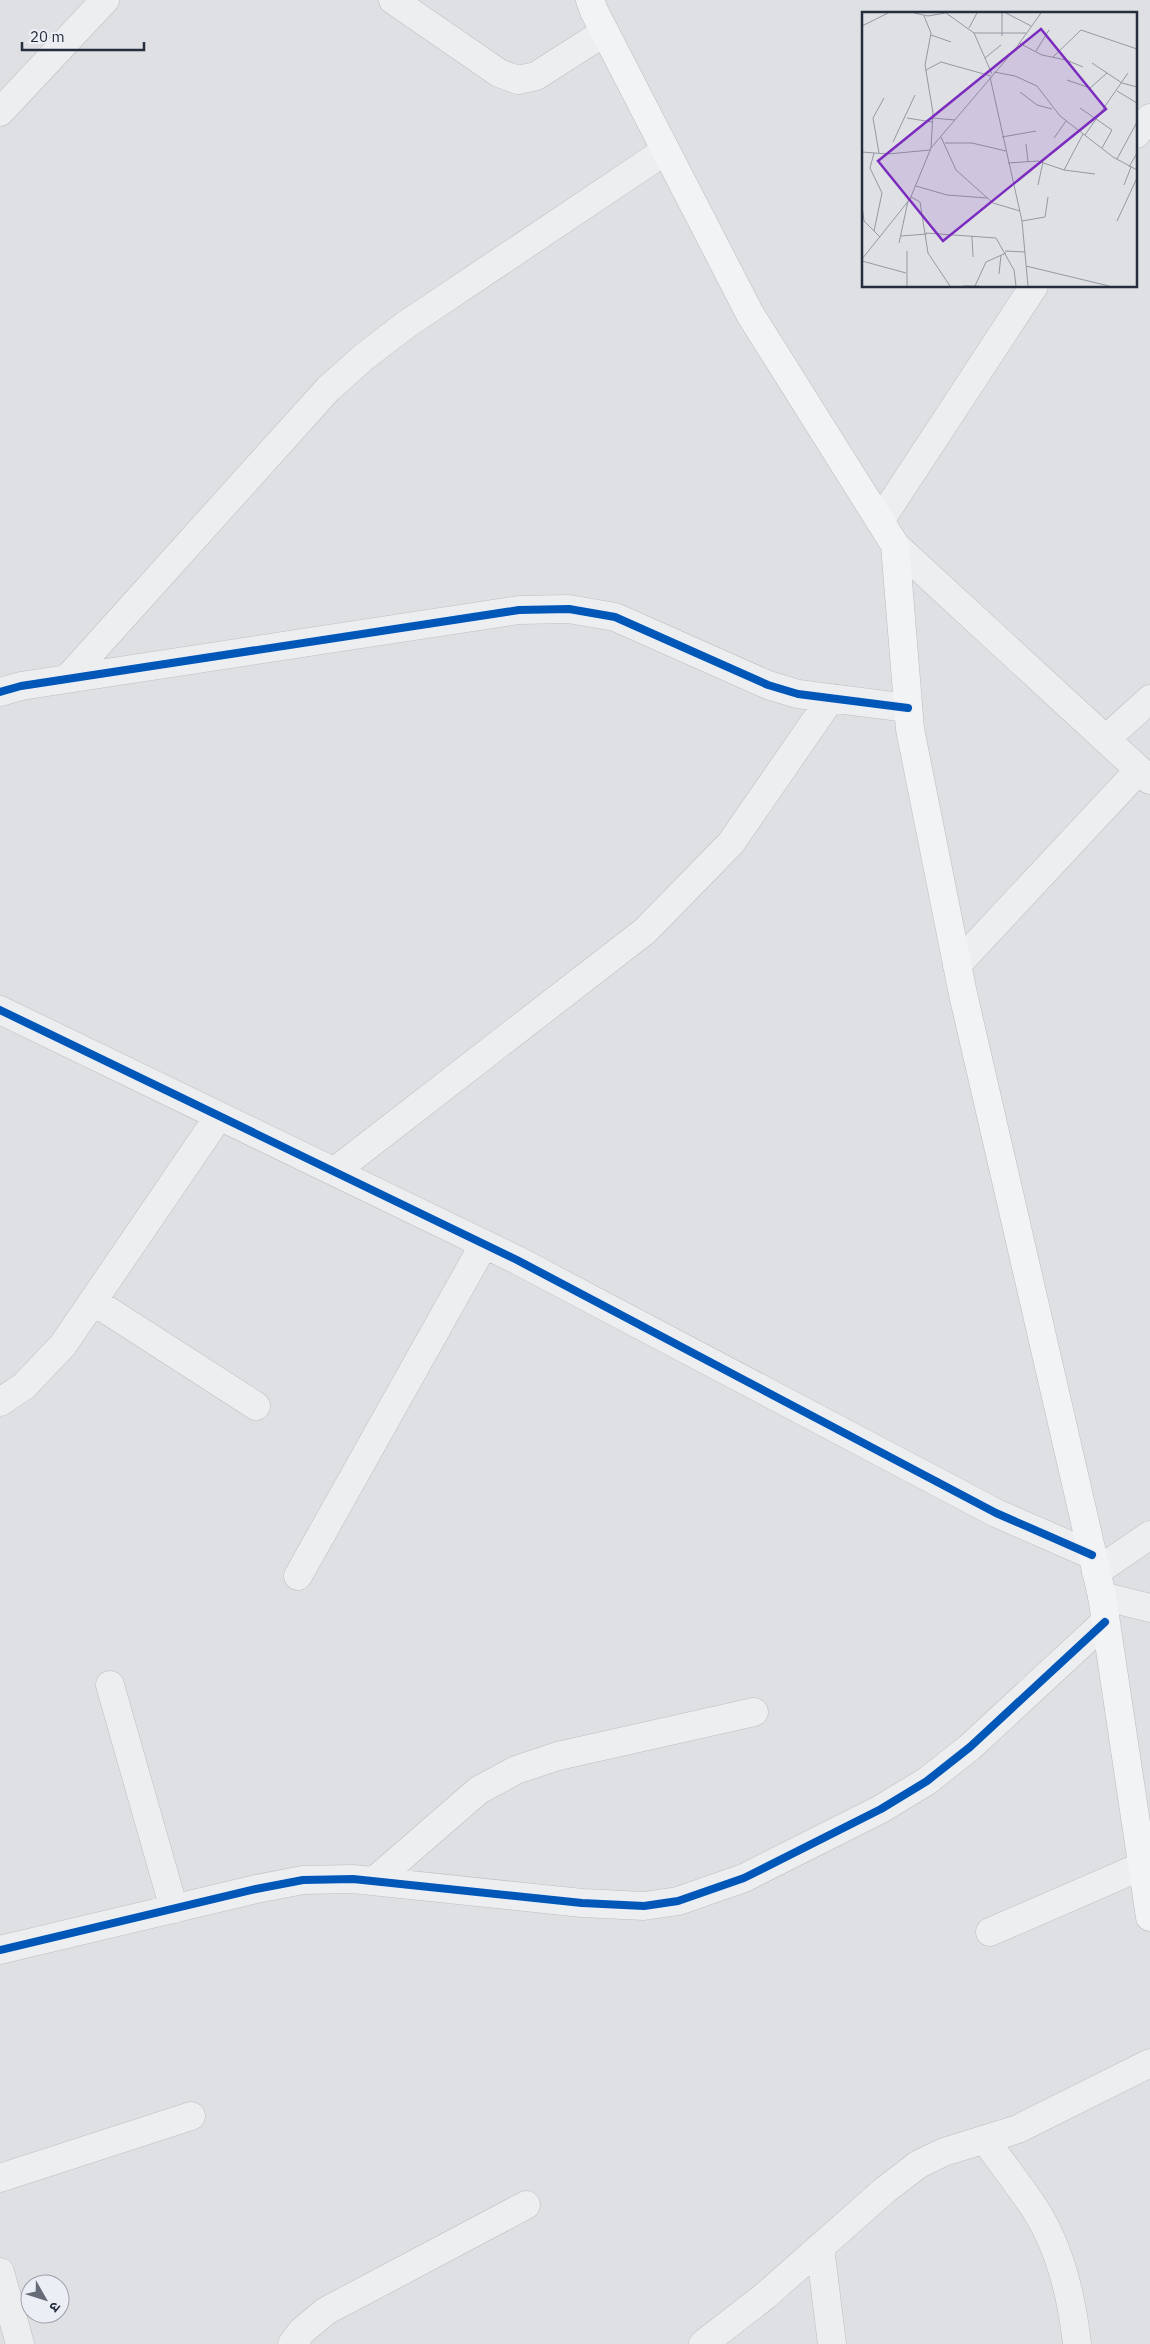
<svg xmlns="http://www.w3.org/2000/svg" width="1150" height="2344" viewBox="0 0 1150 2344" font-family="'IBM Plex Sans','Noto Sans Devanagari',sans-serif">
	<rect width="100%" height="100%" fill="#dee0e4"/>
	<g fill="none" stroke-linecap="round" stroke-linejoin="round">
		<defs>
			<path id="street" d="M393,0L499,73L518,80L536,76L605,32
				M0,112L105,0
				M1136,134L1150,118
				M880,521L1034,286
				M895,545L1150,780
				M67,679L328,389L365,356L407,324L665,151
				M0,692L21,686L519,610L569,609L615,617L768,685L798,694L908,708
				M1106,739L1150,699
				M957,965L1139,770
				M0,1010L517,1260L996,1513L1092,1555
				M335,1171L645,931L731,843L831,698
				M93,1301L256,1406
				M0,1402L24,1386L63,1345L219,1116
				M1096,1572L1150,1535
				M298,1576L484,1244
				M1102,1596L1150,1608
				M110,1685L174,1909
				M374,1881L479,1790L516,1770L558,1756L754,1712
				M990,1932L1142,1866
				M0,1950L256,1889L303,1880L353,1879L582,1903L644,1906L678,1901L744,1878L881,1809L927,1781L970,1747L1105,1622
				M985,2140C1002,2163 1019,2185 1035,2209C1060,2248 1072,2299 1077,2344
				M0,2178L191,2116
				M820,2247L832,2344
				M0,2272L20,2344
				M292,2344L302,2331L326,2311L526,2205
				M703,2344L765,2296L885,2190L919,2164L944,2152L1018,2129L1150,2063"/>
			<path id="primary" d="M590,0L594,11L750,314L895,545L910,729L963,994L1102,1596L1150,1917"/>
		</defs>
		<use href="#street" stroke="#bdbec2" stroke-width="29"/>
		<use href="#primary" stroke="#babdc1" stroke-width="29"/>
		<use href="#street" stroke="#edeef0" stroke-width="28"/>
		<use href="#primary" stroke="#f2f3f4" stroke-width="28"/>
		<defs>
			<path id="cycleway" d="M0,692L21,686L519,610L569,609L615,617L768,685L798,694L908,708
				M0,1010L517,1260L996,1513L1092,1555
				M0,1950L256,1889L303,1880L353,1879L582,1903L644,1906L678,1901L744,1878L881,1809L927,1781L970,1747L1105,1622"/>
		</defs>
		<use href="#cycleway" stroke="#ebeef4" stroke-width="11"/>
		<use href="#cycleway" stroke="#0057b8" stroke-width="8"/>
	</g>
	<g transform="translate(862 12)">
		<rect width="275" height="275" fill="#dee0e4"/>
		<path fill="none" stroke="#9498a1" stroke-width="1" d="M52,1L66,4L83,1M84,1L112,21L130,62M140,1V24M144,1L169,14M62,4L69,21L63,53L71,101L69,136M0,14L26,1M107,16L115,1M112,21H164M69,23L89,30M157,31L180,43L204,48L221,55M174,39L187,18M191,45L219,18L275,37M123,46L139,33M230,51L260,71L275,75M64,58L79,50L129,64M132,60L153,64L175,74L198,104L251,145L275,158M128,65L160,209L166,274M205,68L228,76L245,61M255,79L275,91M158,80L175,93L190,97M218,96L250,118L240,136M45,106L70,110M70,106L93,108M223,123L266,61M79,125L94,158L131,191L158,199M140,125L174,119M192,126L204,109M31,130L53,83M83,131H110L144,139M164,132L166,149M0,140L26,142L68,138M17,141L11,106L22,86M255,147L275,110M146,151L176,149L202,158L233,162M267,155L275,141M202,158L221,122M176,173L181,150M262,173L269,155M54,174L85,183L125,186M49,185L58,190L66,241L88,274M0,194L2,209L18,225M160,209L183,205L186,185M255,209L275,166M12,219L20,181L8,156L12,141M64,221L134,226L152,258L154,274M39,224L65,222M110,224L111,245M37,231L46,189M45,239V274M143,239L163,240M0,247L48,187L69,136L154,36L179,1M0,249L44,261M164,254L247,274M137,262L139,243M101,274H117M113,274L124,250L144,241"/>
		<path fill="#7b2cbf" fill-opacity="0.15" stroke="#7b2cbf" stroke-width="2.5" d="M179,17L244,97L81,229L16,149Z"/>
		<rect width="275" height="275" fill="none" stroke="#262d3c" stroke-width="2.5"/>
	</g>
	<g transform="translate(45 2299) rotate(129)"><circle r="24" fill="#ebeef4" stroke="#9ca1aa"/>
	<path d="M0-4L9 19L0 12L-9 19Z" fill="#666c77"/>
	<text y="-8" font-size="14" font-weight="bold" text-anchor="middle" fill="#262d3c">उ</text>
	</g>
	<path d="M22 42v8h122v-8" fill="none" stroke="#262d3c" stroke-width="2.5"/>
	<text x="30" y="42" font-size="15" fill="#262d3c" stroke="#ebeef4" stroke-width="4" paint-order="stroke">20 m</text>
</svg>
